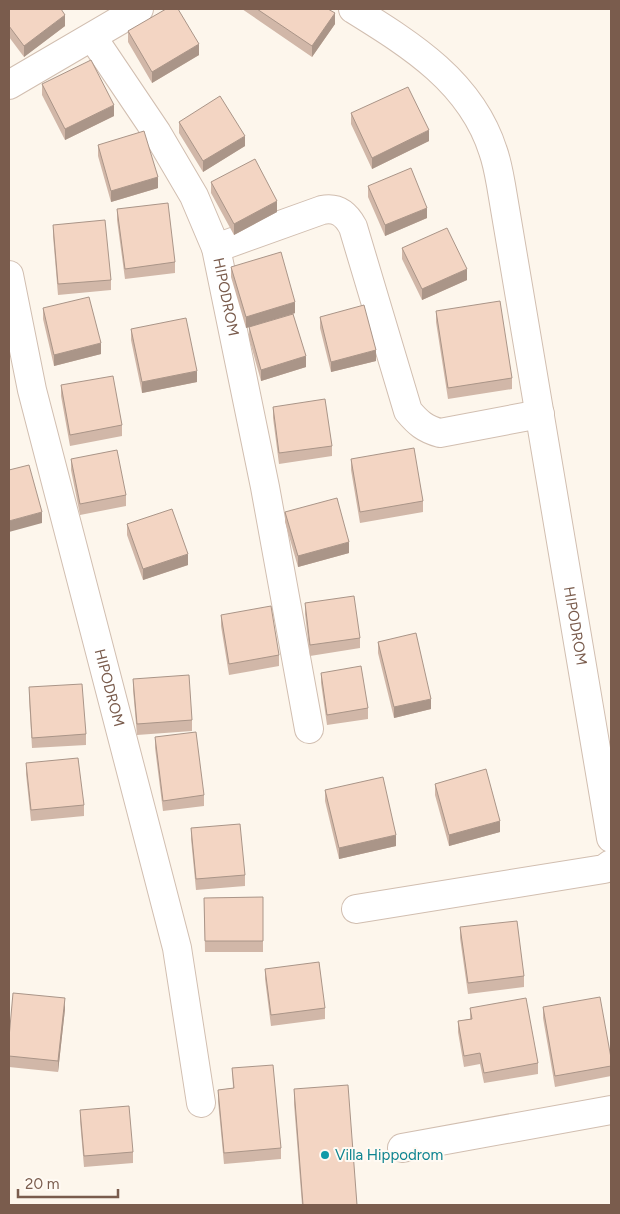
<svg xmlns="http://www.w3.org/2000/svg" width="620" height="1214" viewBox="0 0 620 1214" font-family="Figtree,sans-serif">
	<rect width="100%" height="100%" fill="#fdf6ec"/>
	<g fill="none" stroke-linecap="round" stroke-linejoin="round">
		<defs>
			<g id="minor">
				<path id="s1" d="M353,9C411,45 471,82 493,151C497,162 499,174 501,185L611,838"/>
				<path id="s2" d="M93,38L157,133L194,196L216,248L265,487L309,729"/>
				<path d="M9,85L139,9"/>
				<path d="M216,248L322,210C337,207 346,214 353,227L408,411C418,423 425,429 440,433L540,414"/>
				<path id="s3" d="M9,275L32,390L177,948L201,1103"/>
				<path d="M356,909L604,869L611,864"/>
				<path d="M402,1148L611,1110"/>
			</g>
		</defs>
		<use href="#minor" stroke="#d1beb0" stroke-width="30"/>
		<use href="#minor" stroke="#fff" stroke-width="28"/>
	</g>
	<path fill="#d1b7a8" d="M9,9L65,26L24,57L9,37Z
		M242,9H328L335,24L312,57Z
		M128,31L199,55L152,83L128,42Z
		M42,84L114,116L65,140L42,95Z
		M351,113L429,141L372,169L351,124Z
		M179,122L245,146L203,172L179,133Z
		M98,145L158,188L111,202L98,156Z
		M211,182L277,212L234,235L211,193Z
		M368,186L427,218L385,236L368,197Z
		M117,209L175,262V273L125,279L117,220Z
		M53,225L111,280V290L58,295L53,236Z
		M402,248L467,280L422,300L402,259Z
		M231,267L295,313L293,314L306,367L261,381L249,338V327L262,323L246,328L231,277Z
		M43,308L101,354L54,366L43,319Z
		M436,311L512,378V389L448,399L436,322Z
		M320,317L376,361L331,372L320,328Z
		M131,329L197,382L142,393L131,340Z
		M61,385L122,425V436L70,446L61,396Z
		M273,407L332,446V456L279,464L273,418Z
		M71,459L126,495V506L80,515L71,470Z
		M351,459L423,501V512L360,523L351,470Z
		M285,512L349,553L298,567L285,522Z
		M127,524L188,565L143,580L127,535Z
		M305,603L360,638V648L310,656L305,614Z
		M221,615L279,655V666L229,675L221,626Z
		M378,642L431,709L394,718L378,653Z
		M321,673L368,708V719L327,725L321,683Z
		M133,679L192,720V731L137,735L133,690Z
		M29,687L86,734V745L32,748L29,698Z
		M155,737L204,795V806L163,811L155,748Z
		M26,763L84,805V816L31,821L26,774Z
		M435,784L500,832L449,846L435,795Z
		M325,790L396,846L339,859L325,801Z
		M191,828L245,875V886L196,890L191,839Z
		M263,897V952H205L204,898Z
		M460,927L524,976V987L468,994L460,938Z
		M265,969L325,1008V1019L271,1026L265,979Z
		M543,1007L611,1058V1076L555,1087L543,1018Z
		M470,1008L538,1063V1074L484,1083L480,1064L464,1067L458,1032V1021L470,1019Z
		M65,1009L58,1072L9,1067V1038Z
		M232,1068L281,1148V1159L224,1164L218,1101V1090L233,1088Z
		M294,1089L357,1205H302L294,1104Z
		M80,1110L133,1152V1163L84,1167L80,1121Z"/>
	<path fill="#aa9588" d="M335,13V24L312,57V46Z
		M65,15V26L24,57V46Z
		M199,44V55L152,83V72Z
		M114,105V116L65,140V129Z
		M429,130V141L372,169V158Z
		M245,136V146L203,172V161Z
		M158,177V188L111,202V191Z
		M277,201V212L234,235V224Z
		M427,208V218L385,236V225Z
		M467,269V280L422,300V289Z
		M295,302V313L246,328V317Z
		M101,343V354L54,366V355Z
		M376,350V361L331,372V362Z
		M306,356V367L261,381V370Z
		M197,371V382L142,393V382Z
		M42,512V523L9,532V521Z
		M349,542V553L298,567V556Z
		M188,554V565L143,580V569Z
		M431,699V709L394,718V707Z
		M500,821V832L449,846V835Z
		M396,835V846L339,859V848Z
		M65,998V1009L58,1072V1061Z"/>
	<path fill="#f3d5c3" stroke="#aa9588" d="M9,9H61L65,15L24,46L9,26Z
		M166,9H178L199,44L152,72L128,31Z
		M257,9H328L335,13L312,46Z
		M91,60L114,105L65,129L42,84Z
		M408,87L429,130L372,158L351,113Z
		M220,96L245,136L203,161L179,122Z
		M144,131L158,177L111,191L98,145Z
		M255,159L277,201L234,224L211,182Z
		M411,168L427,208L385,225L368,186Z
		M168,203L175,262L125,269L117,209Z
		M105,220L111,280L58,284L53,225Z
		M447,228L467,269L422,289L402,248Z
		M281,252L295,302L246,317L231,267Z
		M89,297L101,343L54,355L43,308Z
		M500,301L512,378L448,388L436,311Z
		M364,305L376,350L331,362L320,317Z
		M293,314L306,356L261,370L249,327Z
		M186,318L197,371L142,382L131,329Z
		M113,376L122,425L70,435L61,385Z
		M325,399L332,446L279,453L273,407Z
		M414,448L423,501L360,512L351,459Z
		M117,450L126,495L80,504L71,459Z
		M29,465L42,512L9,521V470Z
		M337,498L349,542L298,556L285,512Z
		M172,509L188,554L143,569L127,524Z
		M354,596L360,638L310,645L305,603Z
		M271,606L279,655L229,664L221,615Z
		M416,633L431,699L394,707L378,642Z
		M361,666L368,708L327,715L321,673Z
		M189,675L192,720L137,724L133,679Z
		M82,684L86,734L32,738L29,687Z
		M196,732L204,795L163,801L155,737Z
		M78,758L84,805L31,810L26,763Z
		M486,769L500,821L449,835L435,784Z
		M383,777L396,835L339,848L325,790Z
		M240,824L245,875L196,879L191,828Z
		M263,897V941H205L204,898Z
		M517,921L524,976L468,983L460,927Z
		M319,962L325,1008L271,1015L265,969Z
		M13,993L65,998L58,1061L9,1056V1038Z
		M600,997L611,1058V1066L555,1076L543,1007Z
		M526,998L538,1063L484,1073L480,1053L464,1056L458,1021L472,1019L470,1008Z
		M273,1065L281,1148L224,1153L218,1090L234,1088L232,1068Z
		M348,1085L357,1205H303L294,1089Z
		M129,1106L133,1152L84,1156L80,1110Z"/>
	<circle fill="#0f9aa8" stroke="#fffaf3" stroke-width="2" cx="325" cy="1155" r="5"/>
	<g text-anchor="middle" stroke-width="4" stroke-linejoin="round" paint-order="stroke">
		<g font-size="15" fill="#7a5c4d" stroke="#fffaf3">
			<text dy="5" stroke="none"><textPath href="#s2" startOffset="294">HIPODROM</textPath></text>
			<text dy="5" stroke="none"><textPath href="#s1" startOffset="686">HIPODROM</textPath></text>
			<text dy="5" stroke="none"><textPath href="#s3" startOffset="425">HIPODROM</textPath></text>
		</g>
		<g font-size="15" fill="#0d838f" stroke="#fffaf3" text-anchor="start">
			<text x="335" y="1160">Villa Hippodrom</text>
		</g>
	</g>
	<rect width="620" height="1214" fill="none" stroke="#7a5c4d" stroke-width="20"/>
	<path d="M18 1189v8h100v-8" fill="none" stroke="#7a5c4d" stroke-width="2.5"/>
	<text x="25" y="1189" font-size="15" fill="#7a5c4d" stroke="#fffaf3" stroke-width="4" paint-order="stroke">20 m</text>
</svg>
